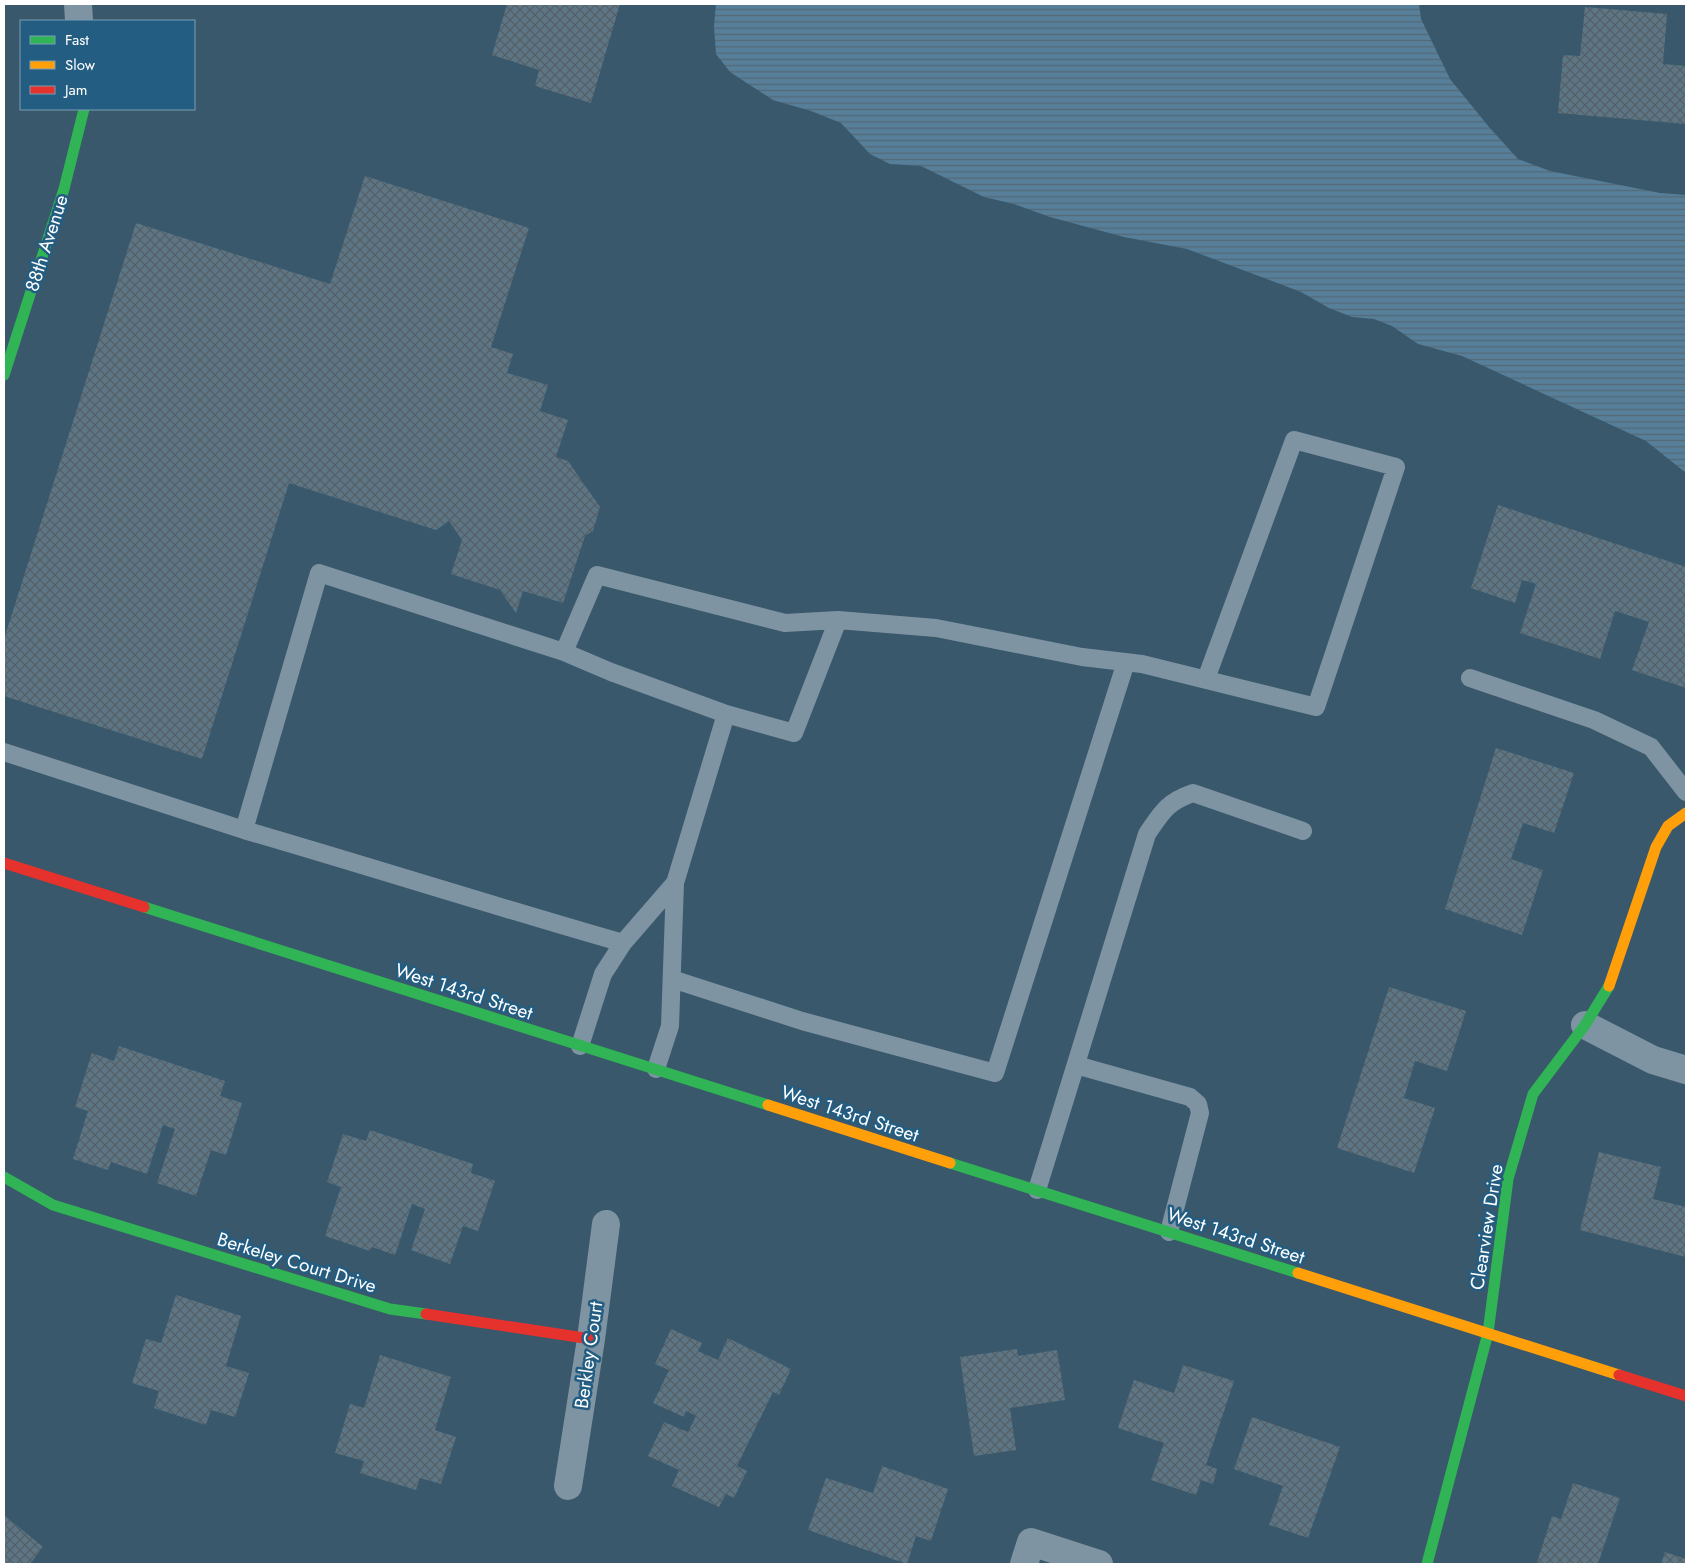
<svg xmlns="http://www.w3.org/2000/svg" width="1690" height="1568" viewBox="0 0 1690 1568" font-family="Jost,sans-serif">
	<defs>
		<pattern id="water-rules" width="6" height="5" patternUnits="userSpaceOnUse" patternTransform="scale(1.25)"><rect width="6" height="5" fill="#577f99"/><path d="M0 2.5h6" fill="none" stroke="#526876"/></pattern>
		<pattern id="building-cross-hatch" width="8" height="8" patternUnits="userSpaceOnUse" patternTransform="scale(1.25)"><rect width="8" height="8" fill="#5d7685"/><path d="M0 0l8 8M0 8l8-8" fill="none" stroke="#545f66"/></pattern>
	</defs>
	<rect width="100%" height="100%" fill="#39586c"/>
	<path fill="url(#water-rules)" d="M716,4H1419L1421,19L1450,79L1489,127L1518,159L1550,171L1660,193L1686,195V473L1646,441L1462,356L1418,344L1392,326L1374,319L1352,317L1329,308L1301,292L1187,249L1124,237L1050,217L1014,204L984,197L921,166L890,164L870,154L841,123L811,111L773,100L730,72L716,54L714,26Z"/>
	<path fill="url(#building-cross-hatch)" d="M507,4H620L591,103L535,86L539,70L492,55Z
		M1585,7L1667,14L1663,64L1686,66V124L1558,113L1563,55L1580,56Z
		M365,176L529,228L491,347L513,354L507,373L548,385L540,411L568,420L556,457L568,461L600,507L593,531L585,536L563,603L523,591L516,613L500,590L451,574L462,540L449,521L436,530L289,483L202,759L4,696V639L136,223L330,284Z
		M1498,505L1686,567V688L1632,670L1649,622L1615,611L1600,659L1520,633L1536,584L1522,580L1515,603L1471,588Z
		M1496,748L1574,773L1554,833L1523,823L1511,859L1543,870L1522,935L1445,909Z
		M1389,987L1466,1011L1447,1071L1415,1061L1404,1098L1435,1108L1414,1173L1337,1148Z
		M119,1046L225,1081L220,1096L242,1103L226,1155L211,1150L196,1196L157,1183L175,1129L163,1125L147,1174L111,1162L108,1170L73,1159L88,1111L75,1107L92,1053L114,1061Z
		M370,1130L473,1164L471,1173L495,1181L478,1231L463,1226L450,1264L411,1250L425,1209L412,1204L395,1255L372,1247L370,1251L325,1236L341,1187L327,1182L343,1134L366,1141Z
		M1599,1152L1661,1167L1653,1199L1686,1207V1257L1580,1230Z
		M176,1295L241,1316L226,1366L249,1373L235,1417L211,1410L206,1425L154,1408L159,1391L132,1383L146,1339L161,1343Z
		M671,1329L702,1343L698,1351L718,1360L728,1338L791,1369L779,1395L773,1392L737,1466L747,1471L734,1498L726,1494L719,1507L672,1486L679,1470L648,1456L664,1422L688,1432L696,1416L686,1411L684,1417L653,1403L669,1370L655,1364Z
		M1017,1349L1018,1356L1057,1350L1065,1400L1010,1408L1016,1450L974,1456L960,1357Z
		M380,1355L451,1377L435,1430L456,1437L441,1484L420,1478L416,1490L360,1473L364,1461L335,1453L350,1404L364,1408Z
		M1183,1365L1234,1381L1206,1465L1217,1469L1213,1484L1201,1480L1196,1495L1151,1480L1164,1443L1118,1428L1134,1380L1174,1393Z
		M1252,1417L1340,1447L1308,1538L1269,1525L1283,1486L1234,1469Z
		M882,1466L948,1489L931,1541L916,1536L907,1564L808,1530L826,1478L873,1493Z
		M1573,1483L1620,1498L1598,1564H1544L1537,1562L1552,1516L1561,1519Z
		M4,1515L43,1547L30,1564H4Z
		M1665,1552L1686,1559V1564H1661Z"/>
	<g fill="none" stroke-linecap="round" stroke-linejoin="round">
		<path stroke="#7f94a2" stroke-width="18" d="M564,652L611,672L726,714
			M1470,678L1594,720L1651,747L1686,792
			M4,752L244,830L319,573L564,652L597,575L785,623L838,620
			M244,830C371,867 497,907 623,943
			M672,979L802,1021L995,1073L1126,662
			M580,1046L603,974L623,943L675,883
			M1076,1065L1190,1097L1198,1104L1200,1113L1169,1232
			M656,1069L670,1026L675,883L726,714L794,733L838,620L936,628L1082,657L1142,664L1316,707L1396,467L1294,440L1206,679
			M1037,1190L1147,834C1162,812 1167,802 1193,793L1303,831"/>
		<path stroke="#7f94a2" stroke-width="28" d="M78,4L79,21
			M1585,1025L1653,1060L1686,1070
			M568,1486L591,1339L606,1224
			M1024,1564L1031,1542L1099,1564"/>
		<path stroke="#30b455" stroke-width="11" d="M4,375L64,189L84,109
			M144,907L768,1105
			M950,1163L1298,1273
			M4,1177L53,1205L390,1309L426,1314
			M1427,1564L1488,1333L1508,1179L1533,1094L1585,1025L1609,986"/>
		<path stroke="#ff9f0a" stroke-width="11" d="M1609,986L1656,847L1668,826L1686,813
			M768,1105L950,1163
			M1298,1273L1619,1375"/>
		<path stroke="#e5322d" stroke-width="11" d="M4,863L144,907
			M426,1314L591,1339
			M1619,1375L1686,1396"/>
	</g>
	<g text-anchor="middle" stroke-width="5" stroke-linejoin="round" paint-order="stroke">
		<g font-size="19" fill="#fff" stroke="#235d82">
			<text transform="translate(46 243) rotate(-72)" y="7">88th Avenue</text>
			<text transform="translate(464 991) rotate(18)" y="7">West 143rd Street</text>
			<text transform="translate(850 1113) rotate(18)" y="7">West 143rd Street</text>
			<text transform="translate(1486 1227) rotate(-81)" y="7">Clearview Drive</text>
			<text transform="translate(1236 1235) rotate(18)" y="7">West 143rd Street</text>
			<text transform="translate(297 1262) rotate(17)" y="7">Berkeley Court Drive</text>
			<text transform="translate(588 1355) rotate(-82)" y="7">Berkley Court</text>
		</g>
	</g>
	<rect width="1690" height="1568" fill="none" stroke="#ffffff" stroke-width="10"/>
	<rect x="20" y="20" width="175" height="90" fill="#235d82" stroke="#7b9eb4"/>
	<rect x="30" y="36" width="25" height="8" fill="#30b455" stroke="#7b9eb4"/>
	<text x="65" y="45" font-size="15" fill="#ffffff">Fast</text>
	<rect x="30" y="61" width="25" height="8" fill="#ff9f0a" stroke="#7b9eb4"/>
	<text x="65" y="70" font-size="15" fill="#ffffff">Slow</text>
	<rect x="30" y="86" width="25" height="8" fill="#e5322d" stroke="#7b9eb4"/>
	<text x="65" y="95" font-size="15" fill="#ffffff">Jam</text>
</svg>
